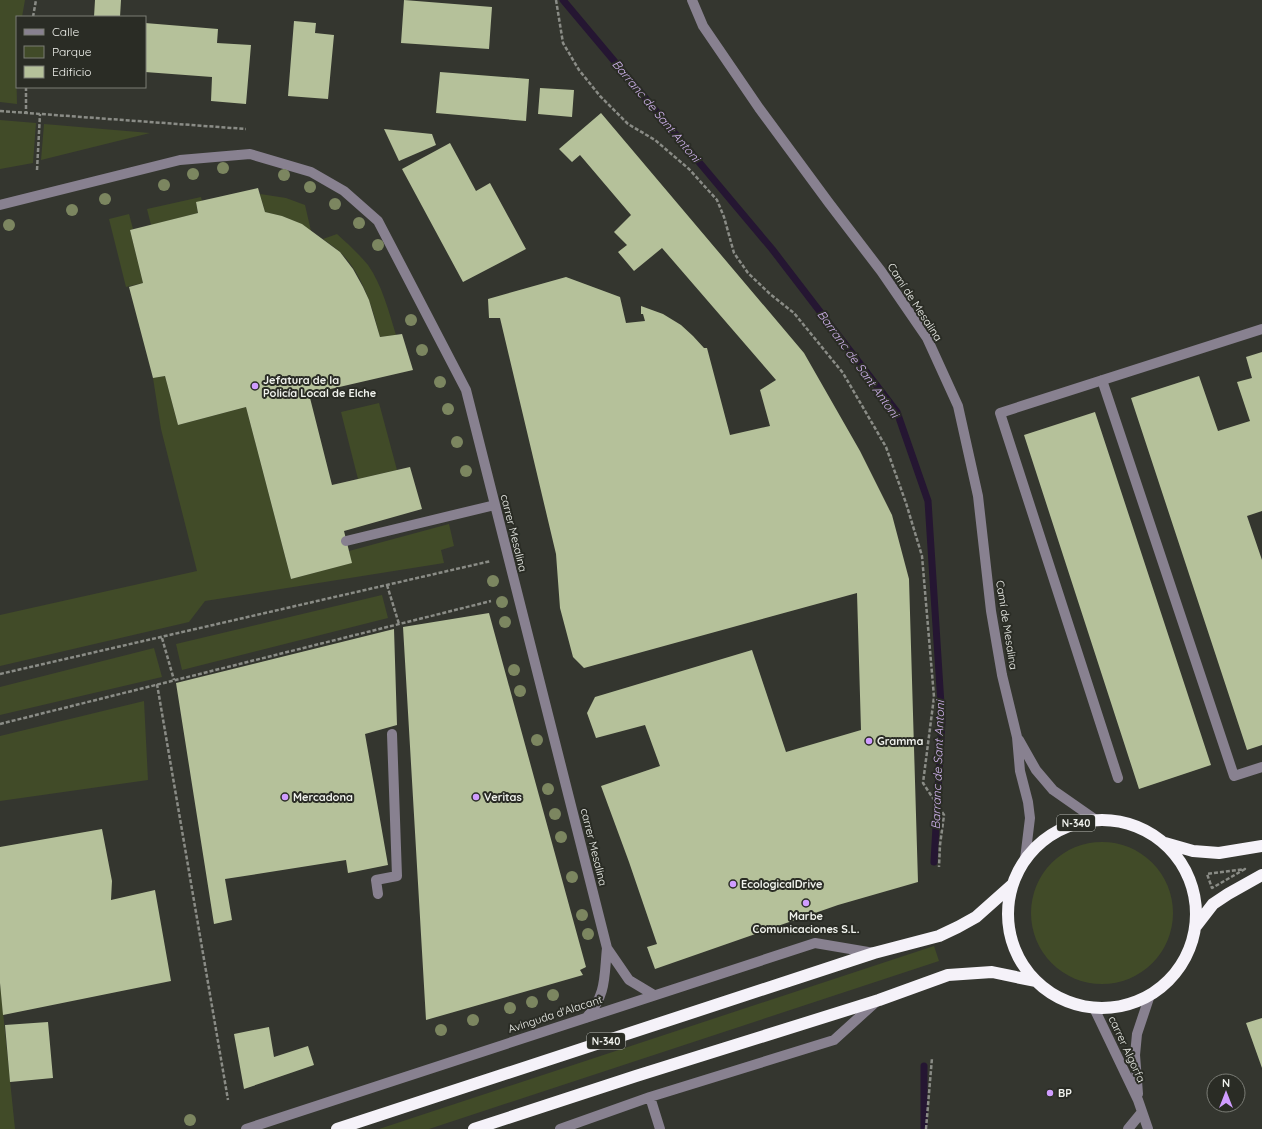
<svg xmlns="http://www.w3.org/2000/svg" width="1262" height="1129" viewBox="0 0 1262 1129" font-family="Quicksand,sans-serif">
	<rect width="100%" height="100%" fill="#34362f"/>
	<path fill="#414b28" d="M0,0H25L22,17H17V51L16,60L17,104L0,102Z
		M0,120L36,123L33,163L0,169Z
		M44,124L150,133L41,160Z
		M260,194L286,198L305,205L311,231C297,220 282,216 265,212Z
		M201,197L202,201L196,203L198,213L151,225L147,209Z
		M129,214L133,229L130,230L143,283L126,287L109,219Z
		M337,234C348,244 359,254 368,265C382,285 389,312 396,335L380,337C373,308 362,273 340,252C335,247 328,243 323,239Z
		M165,376L178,425L246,407L291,579L351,563L349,551L449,524L454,546L441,550L444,563L205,601L189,622L0,666V615L197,571L161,429L153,378Z
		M379,403L397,470L358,479L341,412Z
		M382,595L388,618L182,670L176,644Z
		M154,648L162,677L0,715V687Z
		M144,701L148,780L0,801V736Z
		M1031 913a71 71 0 1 1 142 0a71 71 0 1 1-142 0Z
		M934,946L939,961L429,1129H379Z
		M0,983L15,1129H0Z"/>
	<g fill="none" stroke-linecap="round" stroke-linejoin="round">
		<path stroke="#251632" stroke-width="7" d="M563,0L772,249L897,412L928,501L942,720L934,862
			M924,1129V1066"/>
	</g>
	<path fill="#b5c19a" d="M95,0H121L120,17H94Z
		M404,0L492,7L489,49L401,43Z
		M294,21L316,23L315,33L334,35L328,99L288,96Z
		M145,23L218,29L217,43L251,45L246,104L211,101L212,77L145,72Z
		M440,72L529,79L526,121L436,113Z
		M540,88L574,90L572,117L538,114Z
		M601,113L804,353L860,451L892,515L909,579L918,882L838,905L655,969L647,947L657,944L629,862L601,786L660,766L645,725L596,738L587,713L595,697L752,650L786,752L861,730L857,593L584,668L573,657L560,608L556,554L500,318H489L488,299L566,277L620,297L626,323L645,321L643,314H641V306L663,314L681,325L693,336L704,348H707L730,435L770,426L760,390L776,380L662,248L634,271L618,252L627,245L614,232L631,215L580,155L572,162L559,149Z
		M384,129L432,134L436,145L399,161Z
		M450,143L476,191L490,183L526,249L463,282L402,169Z
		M258,188L265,212L282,216L302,224L340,252L353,269L363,287L369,300L380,337L402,334L413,370L309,394L332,485L410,467L422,509L344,531L352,563L291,579L246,407L178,425L165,376L153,378L129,287L143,283L130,230L198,213L196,202Z
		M1262,352V511L1247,516L1262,560V745L1247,750L1131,398L1199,376L1218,431L1250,421L1237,382L1252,378L1246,357Z
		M1095,412L1211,765L1139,789L1024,435Z
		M489,613L586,967L580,970L583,975L426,1020L403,627Z
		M394,629L397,725L365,734L388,865L348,873L346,860L225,879L232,920L214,924L176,683Z
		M102,829L112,881L111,900L155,890L171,981L3,1015L0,983V847Z
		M1262,1018V1068L1246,1023Z
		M48,1022L53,1078L10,1082L5,1025Z
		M269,1027L274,1057L308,1046L314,1065L244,1089L234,1034Z"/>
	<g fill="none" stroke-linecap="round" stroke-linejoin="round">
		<path stroke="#8a8c86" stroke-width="2.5" stroke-dasharray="4 2" stroke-linecap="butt" d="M556,0L563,43L579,70L600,96L628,124L655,140L689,169L717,200L724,217L734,253L748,273L770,294L794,313L843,373L886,447L906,503L922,556L934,697L923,783L944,815L940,845L939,867
			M33,17L36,0
			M26,87V113
			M0,111L246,129
			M37,170L40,114
			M387,585L399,624
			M162,638L174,680
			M0,674L491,561
			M157,684L228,1100
			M0,724L491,601
			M1245,869L1212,888L1207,874Z
			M926,1129L932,1058"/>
		<path stroke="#888190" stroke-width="10" d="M692,0L703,26L759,108L829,203L881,271L927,338L958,406L978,496L991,611L1002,675L1017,737L1020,771L1028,802L1030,818L1025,859
			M0,205L180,160L250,154L311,172L344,191L378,221L466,390L607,948C604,976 607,995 586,1018
			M1102,380L1234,776L1262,767
			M346,541L495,505
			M1019,740L1036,770L1053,790L1096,820
			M1118,778L1000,413L1262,329
			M378,894L376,880L397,876L392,734
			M607,948L629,980L654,995
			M1094,1008L1138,1100L1148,1129
			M1138,1094L1135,1055L1137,1034L1150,995
			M650,1097L660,1129
			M246,1129L815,943L874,953
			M560,1129L650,1097L834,1040L877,1001
			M1128,1129L1142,1112"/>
		<path stroke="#f5f2f9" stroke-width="12" d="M1008 914a94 94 0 1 1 188 0a94 94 0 1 1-188 0Z
			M1165,843L1193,851L1219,853L1262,846
			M1196,926L1213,904L1228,894L1262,875
			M337,1129L874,953L939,936L958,927L976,917L1012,885
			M474,1129L636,1076L879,1000L948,975L992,972L1035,981"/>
	</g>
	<g fill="#7c8660">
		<circle cx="223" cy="168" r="6"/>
		<circle cx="193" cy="174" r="6"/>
		<circle cx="284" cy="175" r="6"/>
		<circle cx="164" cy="185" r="6"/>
		<circle cx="310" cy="187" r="6"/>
		<circle cx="105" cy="199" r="6"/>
		<circle cx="335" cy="204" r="6"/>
		<circle cx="72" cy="210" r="6"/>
		<circle cx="359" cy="223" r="6"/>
		<circle cx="9" cy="225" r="6"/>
		<circle cx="378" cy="245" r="6"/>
		<circle cx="411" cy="320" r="6"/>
		<circle cx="422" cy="350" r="6"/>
		<circle cx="440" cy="382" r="6"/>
		<circle cx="448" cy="409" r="6"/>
		<circle cx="457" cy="442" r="6"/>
		<circle cx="466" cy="471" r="6"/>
		<circle cx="493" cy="581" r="6"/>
		<circle cx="502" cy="602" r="6"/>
		<circle cx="505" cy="622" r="6"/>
		<circle cx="514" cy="670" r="6"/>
		<circle cx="520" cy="691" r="6"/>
		<circle cx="537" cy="740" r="6"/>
		<circle cx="548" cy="789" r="6"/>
		<circle cx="555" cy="814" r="6"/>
		<circle cx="561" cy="837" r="6"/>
		<circle cx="572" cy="877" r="6"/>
		<circle cx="582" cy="915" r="6"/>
		<circle cx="588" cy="934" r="6"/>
		<circle cx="553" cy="995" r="6"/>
		<circle cx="532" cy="1002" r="6"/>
		<circle cx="510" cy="1008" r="6"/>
		<circle cx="473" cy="1020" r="6"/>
		<circle cx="441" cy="1030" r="6"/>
		<circle cx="190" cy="1120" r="6"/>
	</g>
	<g fill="#d09dff" stroke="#2a2c25" stroke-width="1.5">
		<circle cx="255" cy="386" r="4"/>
		<circle cx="869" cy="741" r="4"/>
		<circle cx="285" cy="797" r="4"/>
		<circle cx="476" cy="797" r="4"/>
		<circle cx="733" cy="884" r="4"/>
		<circle cx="806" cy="903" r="4"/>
		<circle cx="1050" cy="1093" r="4"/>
	</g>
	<g text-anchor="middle" stroke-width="4" stroke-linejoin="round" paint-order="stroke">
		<g fill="#2a2c25" stroke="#b5b7b2" stroke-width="1">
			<rect x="1057" y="815" width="38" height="16" rx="3"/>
			<rect x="587" y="1033" width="38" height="16" rx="3"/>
		</g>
		<g font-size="10" font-weight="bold" fill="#f1f3ee">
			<text x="1076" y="827">N-340</text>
			<text x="606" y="1045">N-340</text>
		</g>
		<g font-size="11" fill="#f1f3ee" stroke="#2a2c25">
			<text transform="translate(915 302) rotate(57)" y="4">Camí de Mesalina</text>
			<text transform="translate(514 533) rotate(76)" y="4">carrer Mesalina</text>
			<text transform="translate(1007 625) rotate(81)" y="4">Camí de Mesalina</text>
			<text transform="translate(594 847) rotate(76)" y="4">carrer Mesalina</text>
			<text transform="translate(555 1014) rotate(-18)" y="4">Avinguda d'Alacant</text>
			<text transform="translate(1127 1049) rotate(65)" y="4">carrer Algorfa</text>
		</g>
		<g font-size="11" font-weight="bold" fill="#f1f3ee" stroke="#2a2c25" text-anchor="start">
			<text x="263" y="384">Jefatura de la<tspan x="263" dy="13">Policía Local de Elche</tspan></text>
			<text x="877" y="745">Gramma</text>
			<text x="293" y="801">Mercadona</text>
			<text x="484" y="801">Veritas</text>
			<text x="741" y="888">EcologicalDrive</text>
			<text x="806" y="920" text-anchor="middle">Marbe<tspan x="806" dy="13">Comunicaciones S.L.</tspan></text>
			<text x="1058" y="1097">BP</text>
		</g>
		<g font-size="12" font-style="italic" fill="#d0b3ed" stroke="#2a2c25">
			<text transform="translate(656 111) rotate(50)" y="4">Barranc de Sant Antoni</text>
			<text transform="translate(858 364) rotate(54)" y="4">Barranc de Sant Antoni</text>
			<text transform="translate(938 765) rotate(-88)" y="4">Barranc de Sant Antoni</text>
		</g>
	</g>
	<rect x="16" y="16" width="130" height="72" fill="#2a2c25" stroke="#7a7c75"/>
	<rect x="24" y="29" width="20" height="6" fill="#888190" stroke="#7a7c75"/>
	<text x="52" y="36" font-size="12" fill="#f1f3ee">Calle</text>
	<rect x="24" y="46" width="20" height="12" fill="#414b28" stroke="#7a7c75"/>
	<text x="52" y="56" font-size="12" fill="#f1f3ee">Parque</text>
	<rect x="24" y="66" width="20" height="12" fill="#b5c19a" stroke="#7a7c75"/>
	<text x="52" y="76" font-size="12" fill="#f1f3ee">Edificio</text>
	<g transform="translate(1226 1093)"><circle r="19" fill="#2a2c25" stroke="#7a7c75"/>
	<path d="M0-3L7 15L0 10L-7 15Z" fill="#d09dff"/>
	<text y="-6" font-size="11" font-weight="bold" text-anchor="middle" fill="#f1f3ee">N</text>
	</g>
</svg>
